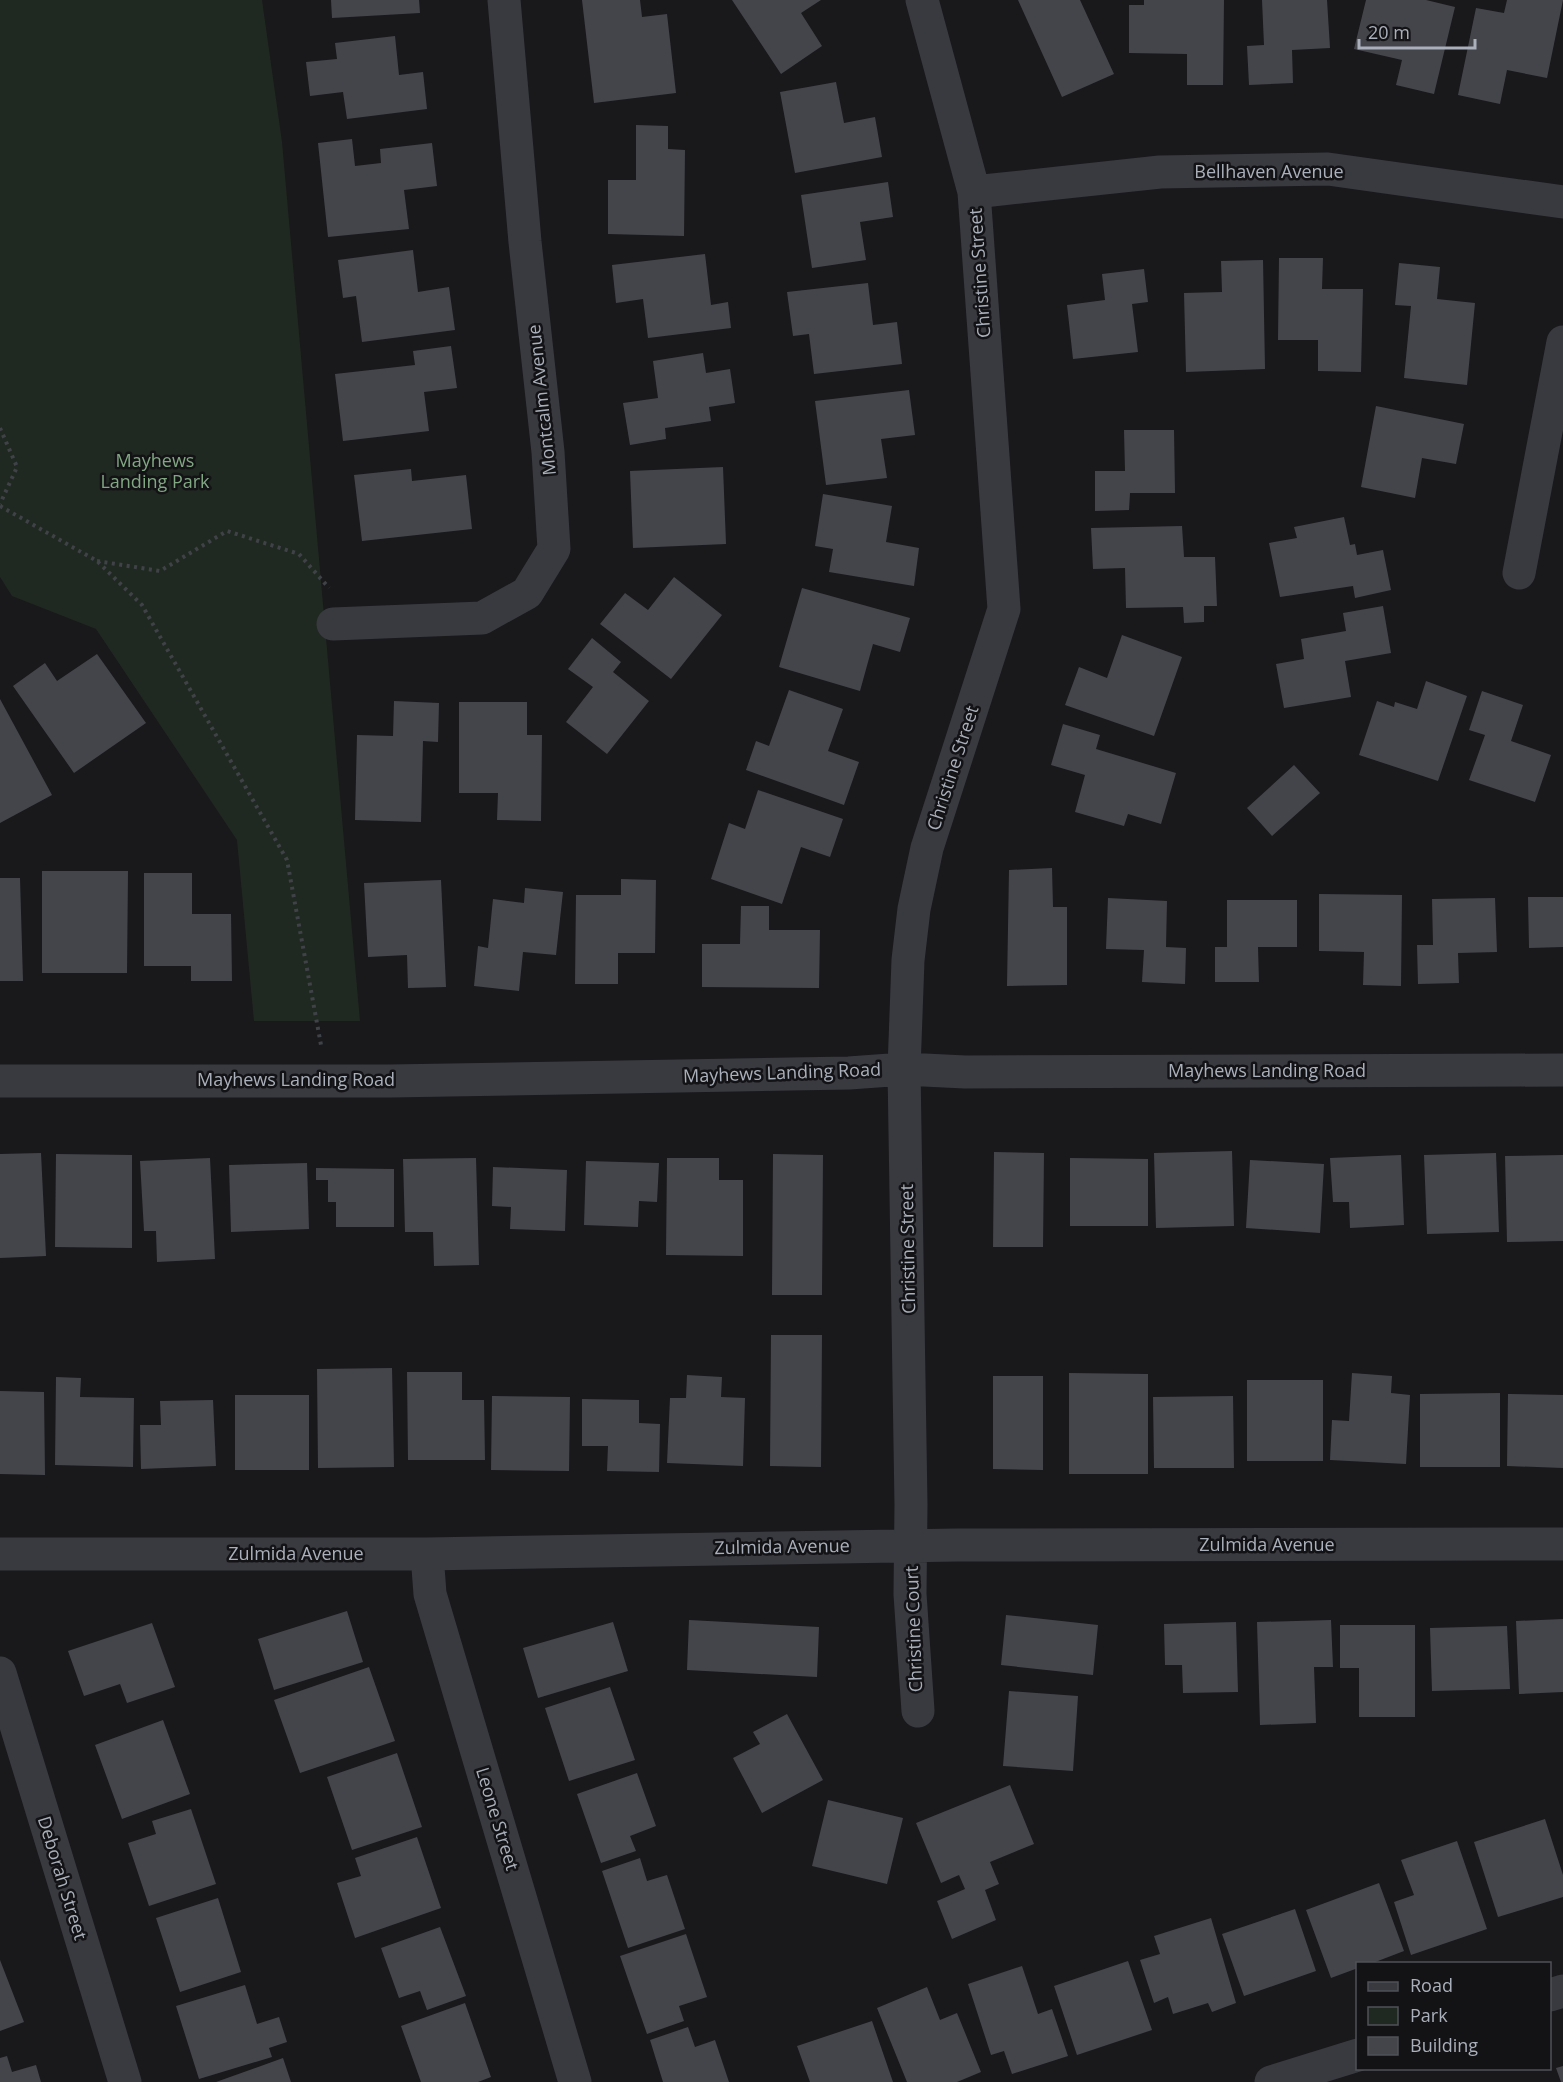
<svg xmlns="http://www.w3.org/2000/svg" width="1563" height="2082" viewBox="0 0 1563 2082" font-family="'Open Sans',sans-serif">
	<rect width="100%" height="100%" fill="#19191b"/>
	<path fill="#202921" d="M0,0H262L282,142L360,1021H254L237,840L96,629L12,596L0,577Z"/>
	<path fill="#44454b" d="M331,0H419L420,13L332,18Z
		M582,0H640L642,17L667,14L676,93L594,103Z
		M732,0H821L801,13L822,46L781,74Z
		M1018,0H1080L1114,74L1062,97Z
		M1144,0H1224L1223,85H1187V54L1129,53V5H1144Z
		M1262,0H1327L1330,48L1292,50L1293,83L1249,85L1247,46L1264,45Z
		M1366,0H1426L1455,7L1434,94L1396,85L1402,60L1354,49Z
		M1507,0H1563L1547,78L1507,70L1500,104L1458,95L1476,8L1504,13Z
		M395,36L399,75L423,72L427,109L347,119L343,92L310,96L306,62L337,59L335,43Z
		M836,82L844,123L875,117L882,157L795,173L780,92Z
		M636,125L668,126V149L685,150L684,236L608,234V180H636Z
		M352,139L355,166L381,163L380,149L432,143L437,186L404,190L409,229L328,237L318,143Z
		M888,182L893,217L860,222L866,260L812,268L801,195Z
		M413,250L418,292L449,287L455,330L362,342L356,296L343,298L338,260Z
		M705,254L711,305L728,302L731,328L648,338L643,299L616,303L612,265Z
		M1279,258H1323L1322,289H1363L1361,372L1318,371V340H1278Z
		M1263,260L1265,369L1186,372L1184,293L1222,292L1221,261Z
		M1399,263L1440,267L1437,299L1475,303L1467,385L1404,378L1411,306L1395,305Z
		M1144,269L1148,302L1132,304L1138,352L1073,359L1067,305L1105,300L1102,274Z
		M868,283L873,325L897,322L902,364L814,374L809,334L793,336L787,292Z
		M451,346L457,388L424,392L429,431L343,441L335,374L415,365L413,351Z
		M703,353L706,373L730,369L735,403L709,407L711,421L665,428L666,439L630,445L623,403L658,398L653,361Z
		M909,390L915,435L881,439L887,478L826,485L815,401Z
		M1376,406L1464,424L1456,464L1422,458L1415,498L1361,487Z
		M1124,430H1174L1175,493H1130L1129,510L1095,511V471H1125Z
		M723,467L726,544L633,548L630,471Z
		M411,469L412,481L466,475L472,529L362,541L354,475Z
		M823,494L892,506L886,542L919,548L914,586L829,572L833,549L815,546Z
		M1344,517L1350,545L1355,544L1357,555L1383,550L1391,590L1355,598L1353,586L1280,597L1269,543L1297,538L1294,527Z
		M1182,526L1184,557H1215L1217,606H1204V622L1184,623L1183,607L1126,608L1125,568L1093,569L1091,528Z
		M674,577L722,615L671,679L600,624L625,593L648,610Z
		M802,588L910,618L900,652L873,644L860,691L779,667Z
		M1383,606L1391,653L1345,661L1351,697L1284,708L1276,664L1304,659L1301,639L1346,631L1343,613Z
		M1122,635L1182,657L1154,736L1065,705L1079,667L1107,678Z
		M592,638L621,662L613,672L649,701L607,754L566,722L593,687L568,669Z
		M97,654L146,723L74,773L13,686L45,663L57,681Z
		M1426,681L1467,696L1438,781L1359,755L1377,701L1394,707L1395,702L1417,709Z
		M789,690L843,709L828,751L859,762L844,805L746,770L756,741L769,746Z
		M1482,691L1523,705L1511,741L1551,755L1535,802L1469,780L1485,735L1469,730Z
		M0,699L52,795L0,823Z
		M394,701L439,703L438,742L423,741L421,822L355,820L357,735L393,736Z
		M459,702H527V735H542L541,821L497,820L498,793H459Z
		M1063,724L1100,735L1096,749L1176,773L1161,824L1128,814L1124,826L1075,812L1085,775L1051,765Z
		M1294,765L1320,793L1272,836L1247,808Z
		M758,790L843,819L830,857L801,847L782,904L711,879L729,823L745,829Z
		M1052,868L1053,907H1067V985L1007,986L1009,870Z
		M42,871H128L127,973H42Z
		M144,873H192V914H231L232,981H191V966H144Z
		M0,878H20L23,981H0Z
		M621,879L656,880L655,953H618V984H575L576,895H621Z
		M441,880L446,987L408,988L407,955L368,957L364,883Z
		M525,888L563,892L556,955L523,952L519,991L474,986L478,946L488,948L493,899L524,903Z
		M1319,894L1402,895L1401,986L1363,985L1364,952L1319,951Z
		M1528,897H1563V947L1529,948Z
		M1108,898L1167,901L1166,947L1186,948L1185,984L1142,982L1144,950L1106,949Z
		M1495,898L1497,952L1458,953L1459,983L1418,984L1417,945H1433L1432,899Z
		M1227,900H1297V947H1258L1259,982H1215V947H1227Z
		M741,906H769V930H820L819,988L702,987V944H740Z
		M1232,1151L1234,1226L1156,1228L1154,1153Z
		M994,1152L1044,1153L1043,1247H993Z
		M41,1153L46,1256L0,1258V1154Z
		M1496,1153L1499,1232L1427,1234L1424,1155Z
		M56,1154L132,1155V1248L55,1247Z
		M773,1154L823,1155L822,1295H772Z
		M1401,1155L1404,1225L1350,1228L1349,1202H1333L1330,1158Z
		M1563,1155V1241L1507,1242L1505,1156Z
		M210,1158L215,1259L157,1262L156,1231H144L140,1161Z
		M476,1158L479,1265L434,1266L433,1232H405L403,1159Z
		M667,1158H719V1180H743V1256L666,1255Z
		M1070,1158L1148,1159V1226H1070Z
		M1250,1160L1324,1164L1320,1233L1246,1228Z
		M586,1161L659,1163L657,1202L639,1201L638,1227L584,1225Z
		M307,1163L309,1229L231,1232L229,1165Z
		M493,1167L567,1170L565,1231L510,1229L511,1207L492,1206Z
		M316,1168L394,1169V1227H336V1202H328V1180H316Z
		M771,1335H822L821,1467L770,1466Z
		M392,1368L394,1467L318,1468L317,1369Z
		M407,1372H462V1400H484L485,1460H408Z
		M1069,1373L1148,1374V1474H1069Z
		M1352,1373L1392,1376L1391,1393L1410,1395L1406,1464L1330,1460L1332,1420L1349,1421Z
		M687,1375L722,1377L721,1397L745,1398L743,1466L667,1463L670,1398H686Z
		M993,1376H1043V1470L993,1469Z
		M56,1377L81,1378L80,1397L134,1398L133,1467L55,1465Z
		M1247,1380H1323V1461H1247Z
		M0,1391L44,1392L45,1475L0,1474Z
		M1500,1393V1467H1420V1394Z
		M1508,1394L1563,1395V1468L1507,1466Z
		M235,1395H309V1470H235Z
		M492,1396L570,1397L569,1471L491,1470Z
		M1233,1396L1234,1468H1154L1153,1397Z
		M582,1399L639,1400V1423L660,1424L659,1472L607,1471L608,1446H582Z
		M213,1400L216,1466L141,1469L140,1425H161L160,1401Z
		M347,1611L363,1662L274,1690L258,1639Z
		M1006,1615L1098,1625L1093,1675L1001,1665Z
		M1563,1619V1692L1519,1694L1516,1621Z
		M689,1620L819,1627L817,1677L687,1670Z
		M1331,1620L1333,1667H1314L1316,1723L1260,1725L1257,1622Z
		M613,1622L628,1671L538,1698L523,1648Z
		M1236,1622L1238,1692L1183,1693L1182,1665H1165L1164,1624Z
		M152,1623L175,1687L127,1703L120,1684L84,1696L68,1651Z
		M1340,1625H1415V1717H1359V1668H1340Z
		M1507,1626L1510,1689L1432,1691L1430,1628Z
		M369,1667L395,1741L300,1773L274,1700Z
		M610,1687L635,1760L569,1781L545,1708Z
		M1009,1691L1078,1696L1073,1771L1003,1766Z
		M787,1714L823,1780L762,1813L733,1758L760,1744L753,1732Z
		M163,1720L190,1794L122,1819L95,1745Z
		M397,1753L422,1827L352,1850L327,1777Z
		M637,1773L656,1826L630,1836L636,1851L601,1863L577,1794Z
		M1010,1785L1034,1844L990,1862L999,1884L985,1890L996,1920L952,1939L937,1901L965,1889L959,1875L941,1883L916,1823Z
		M828,1800L903,1818L887,1884L812,1866Z
		M191,1809L216,1884L149,1906L128,1843L156,1834L152,1821Z
		M1545,1819L1563,1875V1897L1498,1917L1474,1842Z
		M417,1837L441,1908L355,1938L337,1883L361,1876L355,1858Z
		M1457,1841L1487,1929L1411,1955L1394,1902L1414,1895L1401,1860Z
		M640,1858L647,1881L667,1875L685,1929L628,1948L602,1871Z
		M1379,1883L1404,1951L1370,1964H1358V1968L1331,1978L1306,1910Z
		M218,1898L241,1972L180,1992L156,1918Z
		M1295,1909L1316,1971L1244,1996L1222,1934Z
		M1211,1918L1236,2003L1212,2012L1208,2003L1173,2014L1168,1997L1154,2003L1140,1960L1160,1954L1154,1936Z
		M440,1927L466,1996L427,2010L420,1991L399,1998L381,1948Z
		M686,1934L707,1997L679,2006L684,2021L647,2034L620,1956Z
		M0,1960L24,2022L0,2031Z
		M1128,1961L1152,2030L1077,2055L1054,1986Z
		M1022,1966L1038,2014L1052,2009L1068,2056L1012,2074L1004,2051L991,2055L968,1984Z
		M245,1985L257,2024L279,2017L287,2042L269,2048L272,2057L199,2079L176,2006Z
		M927,1987L940,2020L957,2013L981,2072L957,2082H907L877,2008Z
		M465,2003L491,2077L478,2082H421L401,2026Z
		M872,2021L893,2082H810L797,2046Z
		M688,2027L695,2047L715,2040L729,2082H663L650,2040Z
		M7,2056L12,2072L36,2065L41,2082H0V2058Z
		M283,2058L291,2082H216Z
		M1563,2066V2082H1561L1556,2068Z"/>
	<g fill="none" stroke-linecap="round" stroke-linejoin="round">
		<path stroke="#3f4247" stroke-width="4" stroke-dasharray="3 4.5" stroke-linecap="butt" d="M0,428L17,467L0,504
			M0,506L97,561L142,605L287,860L321,1045
			M97,561L160,571L227,531L299,554L329,588"/>
		<path stroke="#393a40" stroke-width="33" d="M974,192L1160,172L1328,169L1563,202
			M1519,573L1563,342
			M333,624L482,618L527,593L554,549L548,452L525,242L504,0
			M0,1081H390L849,1073L904,1069L965,1072L1563,1070
			M0,1554H427L957,1545L1563,1544
			M427,1554L430,1594L575,2082
			M0,1673L125,2082
			M918,1711L910,1594L911,1505L904,1069L908,960L914,909L927,848L1004,609L974,192L922,0
			M1550,1995L1563,1991
			M1271,2082L1358,2055"/>
	</g>
	<g text-anchor="middle" stroke-width="5" stroke-linejoin="round" paint-order="stroke">
		<g font-size="18" fill="#aab0bb" stroke="#131316">
			<text x="1269" y="178">Bellhaven Avenue</text>
			<text transform="translate(980 273) rotate(-94)" y="6">Christine Street</text>
			<text transform="translate(542 400) rotate(-96)" y="6">Montcalm Avenue</text>
			<text transform="translate(953 768) rotate(-72)" y="6">Christine Street</text>
			<text x="1267" y="1077">Mayhews Landing Road</text>
			<text transform="translate(782 1073) rotate(-2)" y="6">Mayhews Landing Road</text>
			<text x="296" y="1086">Mayhews Landing Road</text>
			<text transform="translate(908 1249) rotate(-91)" y="6">Christine Street</text>
			<text x="1267" y="1551">Zulmida Avenue</text>
			<text transform="translate(782 1547) rotate(-1)" y="6">Zulmida Avenue</text>
			<text x="296" y="1560">Zulmida Avenue</text>
			<text transform="translate(914 1629) rotate(-92)" y="6">Christine Court</text>
			<text transform="translate(497 1819) rotate(73)" y="6">Leone Street</text>
			<text transform="translate(62 1878) rotate(73)" y="6">Deborah Street</text>
		</g>
		<g font-size="18" fill="#81a783" stroke="#131316">
			<text x="155" y="467">Mayhews<tspan x="155" dy="21">Landing Park</tspan></text>
		</g>
	</g>
	<rect x="1356" y="1962" width="195" height="108" fill="#131316" stroke="#4f5258" stroke-width="1.5"/>
	<rect x="1368" y="1982" width="30" height="9" fill="#393a40" stroke="#4f5258" stroke-width="1.5"/>
	<text x="1410" y="1992" font-size="18" fill="#aab0bb">Road</text>
	<rect x="1368" y="2007" width="30" height="18" fill="#202921" stroke="#4f5258" stroke-width="1.5"/>
	<text x="1410" y="2022" font-size="18" fill="#aab0bb">Park</text>
	<rect x="1368" y="2037" width="30" height="18" fill="#44454b" stroke="#4f5258" stroke-width="1.5"/>
	<text x="1410" y="2052" font-size="18" fill="#aab0bb">Building</text>
	<path d="M1359 39v9h116v-9" fill="none" stroke="#aab0bb" stroke-width="3"/>
	<text x="1368" y="39" font-size="18" fill="#aab0bb" stroke="#131316" stroke-width="4.5" paint-order="stroke">20 m</text>
</svg>
